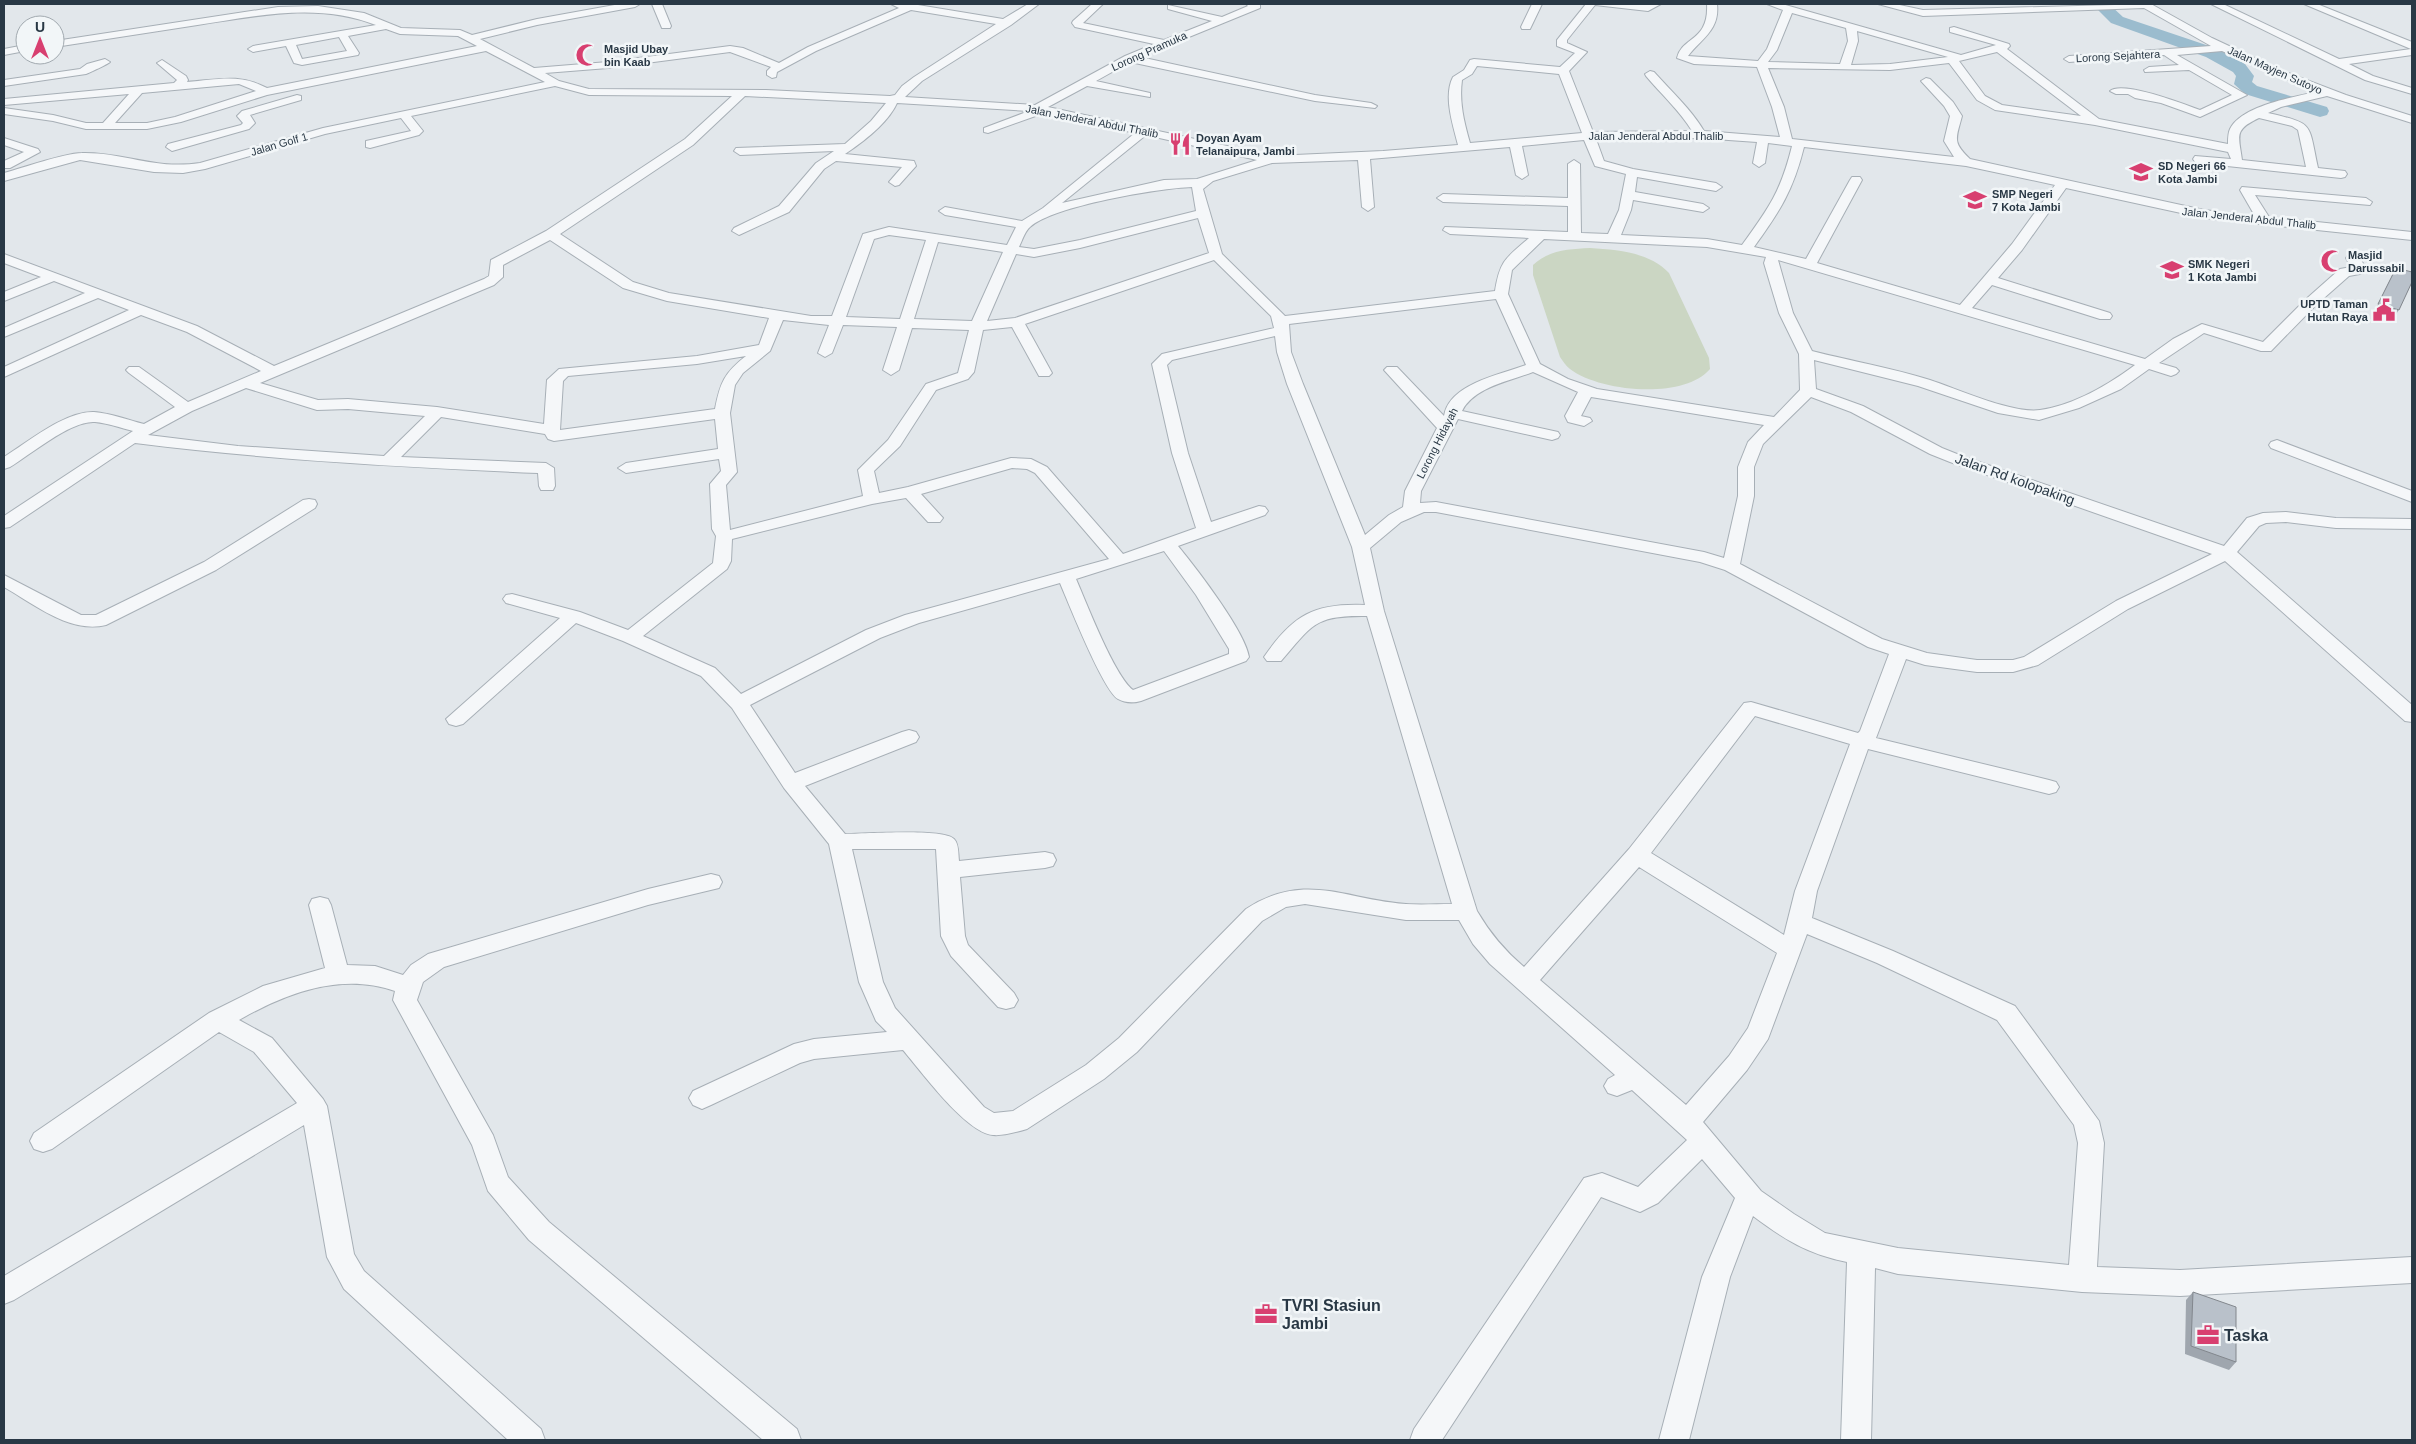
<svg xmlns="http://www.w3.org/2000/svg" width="2416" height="1444" viewBox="0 0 2416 1444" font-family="Helvetica,sans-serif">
	<rect width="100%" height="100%" fill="#e2e7eb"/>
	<path fill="#cbd6c3" d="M1590,248C1618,250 1649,252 1669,273L1709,358L1710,369C1684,400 1600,392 1570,369C1566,366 1563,361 1560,357L1533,275V265C1549,250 1569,249 1590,248Z"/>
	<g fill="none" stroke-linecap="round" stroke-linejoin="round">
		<path fill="#9bbcce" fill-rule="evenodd" d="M2092,4H2109L2123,17L2218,49L2245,64L2254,76L2252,82L2257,86L2327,107L2329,111L2327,115L2320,117L2245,94L2234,84L2236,76L2233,72L2206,57L2111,23Z"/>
		<defs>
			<path id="minor" d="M620,4H640L635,7L537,25L480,39L534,68L608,62L730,46L743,48L779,63L808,47L899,8L891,4H912L1003,19L1028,4H1039L1011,25L922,81L905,97L1035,105L1125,56L1154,44L1075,27L1072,23L1073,21L1092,4H1103L1083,23L1164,40L1212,21L1168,9V5L1222,17L1248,6L1246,4H1260V8L1140,57L1315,95L1371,103L1377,106L1375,108L1315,101L1130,62L1096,81L1150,93V97L1087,86L1048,107L1273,156L1383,151L1458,145C1453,125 1443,96 1453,77L1464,70L1470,60L1474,59L1560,67L1575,53L1557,46V40L1586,4H1661L1648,11L1595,5L1567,40V43L1587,52L1569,71L1593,132L1692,131C1681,112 1661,94 1646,76L1645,74L1650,71L1654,72C1671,91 1691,109 1704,131L1780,137L1772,107L1757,67L1694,64L1677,58C1682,36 1709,42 1707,4H1717C1720,30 1702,38 1688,56L1758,61L1767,49L1783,10L1767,4H1782L1961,55L1996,45L1950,32V28L1954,27L2009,44L2010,46L2007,49L2099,119L2228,144C2228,140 2228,133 2230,129C2241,106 2293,97 2316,92L2222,51L2177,55L2247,95L2200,117L2161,103L2135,98L2128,94H2116L2110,91C2122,80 2184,104 2200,110L2232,95L2189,70L2145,72L2144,70L2149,67L2179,65L2164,55L2069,62L2064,59L2069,56L2211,46L2144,8L1923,16L1878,4H1895L1923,10L2151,4L2212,38L2278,69L2346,95L2412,116V123L2327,96L2281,107L2268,113C2315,124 2308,122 2318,168L2345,171L2347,174L2345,177L2341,178L2199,163L2195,162L2193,159L2195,156L2231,159L2228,152L2095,125L1995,110L1977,100L1949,63L1890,70L1768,68L1784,107L1792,139L1954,157L1944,141L1950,116L1944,106L1921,81L1926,78L1930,79L1953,102L1962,116C1956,139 1952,142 1970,159L2204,210L2255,216L2240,190L2242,187L2366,198L2372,202L2370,205L2255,195L2269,217L2412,232V240L2204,218L2066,188L2022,250L1998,278L2110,313L2112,316L2110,319H2100L1992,285L1972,308L2145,359L2173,339L2202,324L2263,342L2305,300L2340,269L2351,267L2346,258L2348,255H2358L2367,270L2365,273L2349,276L2315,306L2271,351H2261L2204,333L2159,363L2176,368L2179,371L2176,374L2171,376L2149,369L2121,389L2079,408L2039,420L1998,413L1918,386L1814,360L1816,389L1863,406L1942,448L1962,456L2224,546L2247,518L2263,513L2286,512L2336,518L2412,519V529L2336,528L2286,522L2266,523L2259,526L2237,552L2412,705V722L2405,721L2225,561L2128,609L2038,665L2013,672H1977L1925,665L1906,659L1876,738L2049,780L2056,782L2059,787L2056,792L2049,794L1868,749L1817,891L1812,918L1893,951L2015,1006L2099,1121L2104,1143L2097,1267L2180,1270L2412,1257V1283L2180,1296L2082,1292L1898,1274L1875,1268L1871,1440H1841L1847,1262C1808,1254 1785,1240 1753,1216L1730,1277L1689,1440H1659L1702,1277L1735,1198L1702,1159L1658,1203L1640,1212L1601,1197L1442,1440H1410L1414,1429L1584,1178L1602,1173L1638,1187L1687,1140L1632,1090L1617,1096L1608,1093L1604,1086L1608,1079L1615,1075L1490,964L1473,944L1459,920H1406L1305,904L1286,907L1262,921L1137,1052L1104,1079L1027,1129C1017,1132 1003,1136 993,1135C966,1133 921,1071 903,1050L814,1059L800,1063L711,1105L702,1109L693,1105L689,1098L693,1091L794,1044L814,1039L887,1032L876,1021L859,982L829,844L784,788L732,708L701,676L623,641L576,623L463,724L456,726L449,724L446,719L560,618L506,603L503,599L506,595L512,594L580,612L628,630L713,563L716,536L712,529L710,484L721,471L719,459L626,473L618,468L626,463L718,449L715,419L554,441L548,439L545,434L441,417L401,457L546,463L554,468L555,486L553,490H541L539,486L538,473C402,467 270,460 135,443L10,527L4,528V516L133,431C121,428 107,423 95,422C71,420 30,455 10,467L4,469V457C28,442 65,411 94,412C110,413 128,420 144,424L175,407L129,373L126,370L129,367H139L188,402L261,371L187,332L141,315L4,377V367L129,310L98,298L4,337V328L85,293L54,281L4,301V292L41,277L4,263V254L197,326L274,366L484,279L489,276L491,260L546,231L685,139L732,96L589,95L555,86L411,116L423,131L419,135L370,148L366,147V141L411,131L401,118L325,134L205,169L183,173L154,172L80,160L4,181V173C23,168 64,153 82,153C124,152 154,170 200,163L323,128L545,82L486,51L267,95L181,122L147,129H86L53,121L4,114V108L53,115L86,123H103L129,94L4,105V99L174,83L177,80L157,63L162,60L186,76L188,80L187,82C217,80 239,73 267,88L477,46L458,36L400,34L386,29L348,36L359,53L358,55L302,65L294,63L286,46L253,52L248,49L253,46L376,25C316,1 252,17 191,26C146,33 100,40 55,47V41L278,7L318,6L364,13L401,28L460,30L472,35L537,19ZM911,10L996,24L914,77L902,86L895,95L890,96L766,90L589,89L559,81L545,73L608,68L730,52L771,67L767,71V75L772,78L776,77L777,72L816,51ZM1792,13L1846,28L1848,41L1840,64L1768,62L1777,50ZM1857,31L1948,57L1890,64L1851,65L1858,41ZM339,37L347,51L302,59L296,45ZM1997,52L2081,116L2002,105L1985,96L1959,61ZM1477,66L1559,74L1582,133L1470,143C1464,122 1459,102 1462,80L1472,74ZM239,84L256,91L175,117L147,123H115L142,93ZM745,96L886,103L871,121L845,144L736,148L734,151L740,155L834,151L816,163L779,206L734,228L732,231L739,235L789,212L824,169L836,161L902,167L889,182L895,186L899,185L916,166L914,161L845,154C863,142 888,123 897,103L1029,111L984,128V132L988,133L1044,113L1135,133L1043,208L1022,221L945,207L939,211L945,215L1016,227L1007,245L889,227L863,234L832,316H811L669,293L633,282L560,234L693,145ZM2259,118L2292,126L2298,130L2306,167L2242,160C2239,136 2233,130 2259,118ZM1146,135L1257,160L1197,179L1164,180L1062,203ZM1700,138L1757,142L1753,163L1759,167L1765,163L1768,143L1792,146C1781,191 1769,208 1742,245L1707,239L1621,235L1631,210L1633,200L1703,212L1709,208L1703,204L1635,192L1637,177L1716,191L1722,187L1716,183L1633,169L1604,161L1596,139ZM1584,140L1595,166L1626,174L1619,210L1608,234L1581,233L1580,164L1574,160L1568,164V198L1443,194L1437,198L1443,202L1568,206V232L1445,227L1443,230L1450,234L1529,238C1506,258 1500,260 1495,291L1285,316L1222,254L1203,189L1213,181L1272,163L1358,160L1362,207L1368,211L1374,207L1370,159L1510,147L1516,175L1522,179L1528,175L1522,146ZM1804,147L1966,166L2055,185L2012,244L1960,305L1817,263L1862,180L1860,177H1852L1850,180L1806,259L1754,247C1780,211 1793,191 1804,147ZM1192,187L1196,211L1080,240L1034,249L1019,247C1022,241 1025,231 1030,227C1053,206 1159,188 1192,187ZM1198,218L1209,253L1015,318L987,321L1016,254L1034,257L1080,248ZM889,235L926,240L900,319L846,317L874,239ZM1544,239L1707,247L1766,257L1764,263L1779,313L1799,354L1800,390L1774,417L1597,389L1568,379L1540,364L1508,294L1512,270ZM550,240L623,288L667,301L769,318L759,345L697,356L559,369L547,380L544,424L437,407L348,399L318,400L260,383L494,285L503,277V265ZM938,242L1003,252L972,321L914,319ZM1214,260L1271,316L1274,328L1162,354L1152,364L1172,453L1196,528L1123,554L1047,467L1031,459L1011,458L908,487L879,493L874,471L900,446L936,390L968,379L974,372L983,330L1012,327L1039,376H1049L1052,373L1025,324ZM1778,260L2135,365C2108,385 2074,405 2040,410C2012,414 1958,389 1930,380C1892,368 1851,361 1812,351L1793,313ZM1496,299L1526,365C1499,375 1449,384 1444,416L1397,367H1387L1384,370L1437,428L1405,491L1403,507L1389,515L1365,535L1303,384L1291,352L1289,324ZM783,320L829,325L818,353L825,357L832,353L843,325L897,327L883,370L891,375L899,370L912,328L969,330L958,373L926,384L888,440L858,470L863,496L730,530L726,485L737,472L730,413L735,385L743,373L770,351ZM1275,336L1277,352L1287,384L1352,547L1365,605C1314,603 1293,615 1264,657L1267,661H1281C1313,624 1315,615 1367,616L1452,904C1437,904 1421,905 1406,904C1343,899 1305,871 1246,909L1119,1038L1086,1065L1013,1111L994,1113L984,1107L895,1008L883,982L852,849H936L941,936L951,956L998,1007L1006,1009L1014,1007L1018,1000L1014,993L968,945L965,936L960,877L1045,868L1053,866L1056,860L1053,854L1045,852L959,861C958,853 959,844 954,839C943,828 863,834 845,834L805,786L916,742L919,737L916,732L909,730L902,732L795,773L750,705L880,638L919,623L1060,583C1069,604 1103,690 1118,699C1125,703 1134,703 1141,701L1246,661L1249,657C1245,631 1196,568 1178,546L1265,515L1268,511L1265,507L1259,506L1211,522L1188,453L1167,365L1172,360ZM746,356C724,373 720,383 715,409L560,430L563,381L568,376L697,364ZM1533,372L1578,392L1565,416L1568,422L1584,426L1592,421L1590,418L1581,416L1591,397L1764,425L1748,442L1738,467V496L1724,558L1704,552L1436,502L1420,503L1421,491L1458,419L1552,440L1558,438L1560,435L1558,432L1462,411C1474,387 1510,381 1533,372ZM246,388L317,410L348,409L425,416L384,456L238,446L148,435L192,411ZM1811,397L1851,412L1930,454L1950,462L2212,554L2116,601L2024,657L2013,660H1977L1927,653L1882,639L1740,564L1754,496V467L1763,444ZM1012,468L1027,469L1035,473L1109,559L905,615L866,630L741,694L715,668L643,636L727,569L731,561L732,539L872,504L906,498L928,522H940L943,518L921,494ZM1424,512H1436L1700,562L1725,570L1868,647L1889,654L1860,731L1858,733L1751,702L1744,703L1629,849L1524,967C1504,950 1490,933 1477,911L1384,611L1370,548L1401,522ZM1164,551L1196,595L1229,649V654L1133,690C1114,675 1087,604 1076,579ZM1755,716L1850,744L1795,891L1784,935L1651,853ZM1639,867L1777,953L1748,1028L1729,1056L1686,1105L1540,980ZM1807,934L1877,963L1997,1020L2074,1125L2078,1143L2069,1265L1898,1248L1825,1233L1794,1214L1761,1191L1703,1122L1747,1070L1768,1039Z
				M652,4H662L671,26L670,28H662Z
				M1532,4H1542L1530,29H1522L1521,27Z
				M2211,4H2223L2339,59L2411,49L2304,4H2317L2412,42V55L2349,64L2373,76L2412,88V94L2365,80Z
				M25,45V51L4,55V49Z
				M105,59L110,62C108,64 89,73 86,74L4,86V80L80,69L87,64Z
				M297,95L301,96V100L250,115L255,123L249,129L172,151L166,147L168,144L241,125L243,123L237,116L242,111Z
				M4,138L38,149L40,152L10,168H4V161L24,152L4,145Z
				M2277,440L2412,491V502L2271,448L2269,445L2271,442Z
				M309,499L315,500L317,504L315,508L216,570L106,625C70,634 34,604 4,587V575L81,615H96L204,562L303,500Z
				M711,874L719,876L722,882L719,888L648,905L444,967L423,982L417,1000L493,1135L508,1177L549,1222L797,1429L801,1440H763L529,1240L488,1191L472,1145L393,1000L395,991C341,972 286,993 239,1020L272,1038L323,1099L327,1106L354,1254L364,1271L541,1429L545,1440H508L344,1289L327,1257L304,1125L14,1300L4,1304V1276L297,1103L254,1052L219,1032L52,1149L43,1152L34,1149L30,1141L34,1133L209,1013L263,986L325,968L309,905L312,899L320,897L328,899L331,905L347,965L375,966L403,975L411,965L428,954L648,889Z"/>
		</defs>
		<use href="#minor" stroke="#a7afb6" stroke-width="2"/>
		<use href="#minor" fill="#f5f7f9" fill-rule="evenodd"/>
	</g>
	<path fill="#9fa6ae" d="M2396,268L2412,282L2395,317L2374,312Z
		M2193,1292L2236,1362L2229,1370L2185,1354L2186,1300Z"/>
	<path fill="#b9c1ca" stroke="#82878d" d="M2396,268L2412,272V282L2399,310L2378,304Z
		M2193,1292L2236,1307V1362L2191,1346Z"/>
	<defs>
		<symbol id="mosque-bare" viewBox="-9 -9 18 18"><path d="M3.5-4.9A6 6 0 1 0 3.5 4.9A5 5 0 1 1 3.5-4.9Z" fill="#d83f70" stroke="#f2f6f8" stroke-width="2.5" paint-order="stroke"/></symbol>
		<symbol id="restaurant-bare" viewBox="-9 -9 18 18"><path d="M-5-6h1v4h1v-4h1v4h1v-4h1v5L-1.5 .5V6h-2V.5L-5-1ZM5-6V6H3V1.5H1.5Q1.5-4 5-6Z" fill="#d83f70" stroke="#f2f6f8" stroke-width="2.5" paint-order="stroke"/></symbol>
		<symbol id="school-bare" viewBox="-9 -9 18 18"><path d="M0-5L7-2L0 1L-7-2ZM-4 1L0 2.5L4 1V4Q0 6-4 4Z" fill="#d83f70" stroke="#f2f6f8" stroke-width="2.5" paint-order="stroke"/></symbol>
		<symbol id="civic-bare" viewBox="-9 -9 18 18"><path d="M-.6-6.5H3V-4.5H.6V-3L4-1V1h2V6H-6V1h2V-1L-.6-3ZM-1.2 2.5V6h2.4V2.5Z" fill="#d83f70" stroke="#f2f6f8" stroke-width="2.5" paint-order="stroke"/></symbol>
		<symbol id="office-bare" viewBox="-9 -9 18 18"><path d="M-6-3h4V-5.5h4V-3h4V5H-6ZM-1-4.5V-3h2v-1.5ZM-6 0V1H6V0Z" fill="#d83f70" stroke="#f2f6f8" stroke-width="2.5" paint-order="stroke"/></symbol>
	</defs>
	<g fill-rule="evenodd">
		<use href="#mosque-bare" x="571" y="39" width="32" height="32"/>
		<use href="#restaurant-bare" x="1164" y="128" width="32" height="32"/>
		<use href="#school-bare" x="2125" y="156" width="32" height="32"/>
		<use href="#school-bare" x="1959" y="184" width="32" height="32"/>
		<use href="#mosque-bare" x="2316" y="245" width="32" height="32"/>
		<use href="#school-bare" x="2156" y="254" width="32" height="32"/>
		<use href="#civic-bare" x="2368" y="294" width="32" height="32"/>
		<use href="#office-bare" x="1250" y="1298" width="32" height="32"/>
		<use href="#office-bare" x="2192" y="1319" width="32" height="32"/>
	</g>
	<g text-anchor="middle" stroke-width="5" stroke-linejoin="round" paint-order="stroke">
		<g font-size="11" font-weight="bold" fill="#293845" stroke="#f2f6f8" text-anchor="start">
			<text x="604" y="53">Masjid Ubay<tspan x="604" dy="13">bin Kaab</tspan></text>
			<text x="1196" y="142">Doyan Ayam<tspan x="1196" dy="13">Telanaipura, Jambi</tspan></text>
			<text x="2158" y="170">SD Negeri 66<tspan x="2158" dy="13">Kota Jambi</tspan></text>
			<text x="1992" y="198">SMP Negeri<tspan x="1992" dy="13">7 Kota Jambi</tspan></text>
			<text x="2348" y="259">Masjid<tspan x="2348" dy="13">Darussabil</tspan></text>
			<text x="2188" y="268">SMK Negeri<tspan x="2188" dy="13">1 Kota Jambi</tspan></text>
			<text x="2368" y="308" text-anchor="end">UPTD Taman<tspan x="2368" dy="13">Hutan Raya</tspan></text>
		</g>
		<g font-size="11" fill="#293845" stroke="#f2f6f8">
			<text transform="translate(1149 51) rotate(-24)" y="4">Lorong Pramuka</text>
			<text transform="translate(2118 56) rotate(-3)" y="4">Lorong Sejahtera</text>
			<text transform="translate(2275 70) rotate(24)" y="4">Jalan Mayjen Sutoyo</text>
			<text transform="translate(1092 121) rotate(11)" y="4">Jalan Jenderal Abdul Thalib</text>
			<text x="1656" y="140">Jalan Jenderal Abdul Thalib</text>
			<text transform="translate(279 144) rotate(-16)" y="4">Jalan Golf 1</text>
			<text transform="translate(2249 218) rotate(6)" y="4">Jalan Jenderal Abdul Thalib</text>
			<text transform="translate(1437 443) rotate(-63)" y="4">Lorong Hidayah</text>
		</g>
		<g font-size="14" fill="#293845" stroke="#f2f6f8">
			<text transform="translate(2015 479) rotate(20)" y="5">Jalan Rd kolopaking</text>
		</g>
		<g font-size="16" font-weight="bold" fill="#293845" stroke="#f2f6f8" text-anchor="start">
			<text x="1282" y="1311">TVRI Stasiun<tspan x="1282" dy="18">Jambi</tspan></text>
			<text x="2224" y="1341">Taska</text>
		</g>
	</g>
	<rect width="2416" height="1444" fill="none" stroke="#293845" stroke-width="10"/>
	<g transform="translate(40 40)"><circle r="24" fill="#f2f6f8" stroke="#a2aab0"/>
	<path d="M0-4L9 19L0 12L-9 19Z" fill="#d83f70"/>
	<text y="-8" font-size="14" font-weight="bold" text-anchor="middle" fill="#293845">U</text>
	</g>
</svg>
